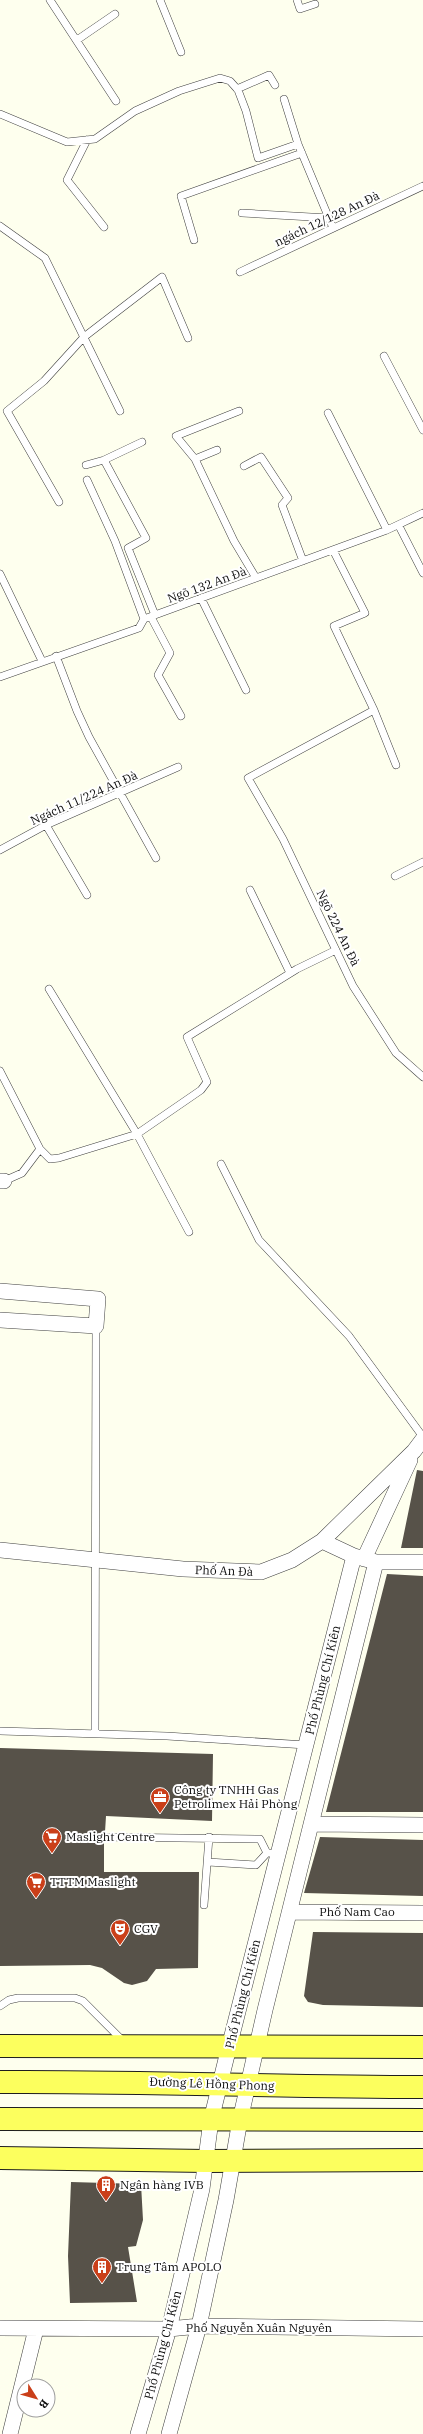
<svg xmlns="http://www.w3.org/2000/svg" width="423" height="2434" viewBox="0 0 423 2434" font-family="'IBM Plex Serif',serif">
	<rect width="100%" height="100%" fill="#feffee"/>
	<path fill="#575249" d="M417,1470L423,1471V1548H401Z
		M387,1574L423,1576V1812H326Z
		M0,1748L213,1754L212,1821L106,1816L105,1832L99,1837L104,1842V1872H199L198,1968L156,1969L147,1981L132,1985L124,1983L102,1968L90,1965L0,1966Z
		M320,1837L423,1840V1896L304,1893Z
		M313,1932L423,1933V2007L323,2005L308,2002L304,1996Z
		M71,2182L141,2184L143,2220L136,2246L128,2247L137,2302L70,2303L68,2256Z"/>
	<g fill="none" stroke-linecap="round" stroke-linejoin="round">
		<defs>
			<path id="lane" d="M50,0L116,101
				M160,0L181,52
				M297,0L300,9L315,4
				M77,40L115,14
				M237,89L269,75L275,85
				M284,99L298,144L333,228
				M0,114L67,142L95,139L135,111L179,91L220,78L230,81L238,90L246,111L258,158L298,144
				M87,140L67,180L104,227
				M242,213L329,218
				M0,226L45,258L120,411
				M194,240L181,196L302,153
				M240,272L423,186
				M384,356L423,430
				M239,411L176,436L195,459L234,541L256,578
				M328,413L387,530
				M195,459L217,450
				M104,460L142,442
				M86,465L104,460L146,538L128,548L155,615
				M244,466L261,457L288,498L282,505L303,561
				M87,480L115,541L144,619
				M59,502L7,411L44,381L84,337L162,277L188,338
				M399,526L423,573
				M333,550L365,613L334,626L374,710L396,765
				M0,574L42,661
				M201,598L246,690
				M151,617L170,653L158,675L181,716
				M56,656L77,711L89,737L156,858
				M0,677L139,628L144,619L387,530L423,513
				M374,710L248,778L283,839L353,986L396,1053L423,1077
				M46,825L87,895
				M0,850L46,825L178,767
				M395,876L423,862
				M250,890L290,973
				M49,989L137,1134L189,1232
				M0,1071L40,1149L50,1159L59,1158L137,1134L201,1090L207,1082L187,1037L297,969L336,950
				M221,1164L259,1240L349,1336L423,1437
				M4,1181L22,1173L40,1149
				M0,1731L167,1736L306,1745
				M95,1734L96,1326
				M104,1837L260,1839L267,1853
				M208,1862L256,1865L267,1853H270
				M204,1905L209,1837
				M0,2006L9,2000L18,1998H75L83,2001L124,2042"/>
			<path id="street" d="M0,1181H4
				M0,1291L98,1299L96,1326L0,1320
				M322,1541L354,1556L376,1562H423
				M0,1550L183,1569L261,1572L292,1560L322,1541L414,1451L423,1439
				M364,1559L410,1460
				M312,1824L423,1825
				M291,1912L423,1913
				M0,2328L169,2329L199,2326L423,2329
				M10,2434L36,2329
				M138,2434L169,2329L202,2189L211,2120L229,2047L354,1556
				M169,2434L199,2326L226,2200L240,2120L265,2010L376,1562"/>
			<path id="primary" d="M0,2046L423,2047
				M0,2082C141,2081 282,2087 423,2087
				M0,2119L423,2120
				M0,2158L206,2161L423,2160"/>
		</defs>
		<use href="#lane" stroke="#404040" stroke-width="8"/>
		<use href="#street" stroke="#404040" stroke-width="16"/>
		<use href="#primary" stroke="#1e1e1e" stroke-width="24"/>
		<use href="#lane" stroke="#fff" stroke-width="7"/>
		<use href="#street" stroke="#fff" stroke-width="15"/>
		<use href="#primary" stroke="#fcff5e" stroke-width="22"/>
	</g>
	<defs>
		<symbol id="office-pin" viewBox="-11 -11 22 30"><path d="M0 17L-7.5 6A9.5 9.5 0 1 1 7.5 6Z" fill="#ca3f19" stroke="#fff"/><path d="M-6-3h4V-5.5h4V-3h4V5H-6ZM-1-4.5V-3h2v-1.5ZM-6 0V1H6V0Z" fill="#fff"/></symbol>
		<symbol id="supermarket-pin" viewBox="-11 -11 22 30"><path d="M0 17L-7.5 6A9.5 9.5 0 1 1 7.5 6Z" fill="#ca3f19" stroke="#fff"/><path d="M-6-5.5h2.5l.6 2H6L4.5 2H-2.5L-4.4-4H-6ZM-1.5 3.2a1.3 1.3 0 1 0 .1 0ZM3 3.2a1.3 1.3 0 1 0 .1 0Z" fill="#fff"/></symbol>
		<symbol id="theatre-pin" viewBox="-11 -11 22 30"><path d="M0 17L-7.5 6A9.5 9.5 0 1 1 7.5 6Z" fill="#ca3f19" stroke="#fff"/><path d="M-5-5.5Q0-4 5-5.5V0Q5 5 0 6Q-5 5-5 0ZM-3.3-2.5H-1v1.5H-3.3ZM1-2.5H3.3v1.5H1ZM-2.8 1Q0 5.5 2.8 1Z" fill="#fff"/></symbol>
		<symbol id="building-pin" viewBox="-11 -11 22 30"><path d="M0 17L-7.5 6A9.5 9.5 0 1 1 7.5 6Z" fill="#ca3f19" stroke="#fff"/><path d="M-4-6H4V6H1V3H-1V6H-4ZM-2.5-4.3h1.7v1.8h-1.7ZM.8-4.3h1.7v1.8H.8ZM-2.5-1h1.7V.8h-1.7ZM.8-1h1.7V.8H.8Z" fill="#fff"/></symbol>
	</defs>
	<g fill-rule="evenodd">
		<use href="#office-pin" x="149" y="1786" width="22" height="30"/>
		<use href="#supermarket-pin" x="41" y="1826" width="22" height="30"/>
		<use href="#supermarket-pin" x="25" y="1871" width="22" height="30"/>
		<use href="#theatre-pin" x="109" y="1918" width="22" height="30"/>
		<use href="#building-pin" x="95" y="2174" width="22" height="30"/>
		<use href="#building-pin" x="91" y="2256" width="22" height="30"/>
	</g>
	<g text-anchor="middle" stroke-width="4" stroke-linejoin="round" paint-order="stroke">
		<g font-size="12" fill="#0d0d0d" stroke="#fff">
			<text transform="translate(327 219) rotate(-25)" y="4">ngách 12/128 An Đà</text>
			<text transform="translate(207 585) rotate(-20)" y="4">Ngõ 132 An Đà</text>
			<text transform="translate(84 798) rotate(-24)" y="4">Ngách 11/224 An Đà</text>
			<text transform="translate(338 928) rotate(64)" y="4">Ngõ 224 An Đà</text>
			<text transform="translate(224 1571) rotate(2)" y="4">Phố An Đà</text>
			<text transform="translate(323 1680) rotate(-76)" y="4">Phố Phùng Chí Kiên</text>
			<text x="357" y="1916">Phố Nam Cao</text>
			<text transform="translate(243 1994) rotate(-76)" y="4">Phố Phùng Chí Kiên</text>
			<text transform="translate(212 2084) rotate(2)" y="4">Đường Lê Hồng Phong</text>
			<text x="259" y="2332">Phố Nguyễn Xuân Nguyên</text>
			<text transform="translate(163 2345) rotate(-75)" y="4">Phố Phùng Chí Kiên</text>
		</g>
		<g font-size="12" fill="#0d0d0d" stroke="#fff" text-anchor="start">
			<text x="174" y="1794">Công ty TNHH Gas<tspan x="174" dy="14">Petrolimex Hải Phòng</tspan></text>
			<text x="66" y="1841">Maslight Centre</text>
			<text x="50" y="1886">TTTM Maslight</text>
			<text x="134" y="1933">CGV</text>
			<text x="120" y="2189">Ngân hàng IVB</text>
			<text x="116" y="2271">Trung Tâm APOLO</text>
		</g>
	</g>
	<g transform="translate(36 2398) rotate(127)"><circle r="19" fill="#ffffff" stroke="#9e9e9e"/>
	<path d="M0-3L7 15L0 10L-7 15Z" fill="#ca3f19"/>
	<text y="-6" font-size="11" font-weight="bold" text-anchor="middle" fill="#0d0d0d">B</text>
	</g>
</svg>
